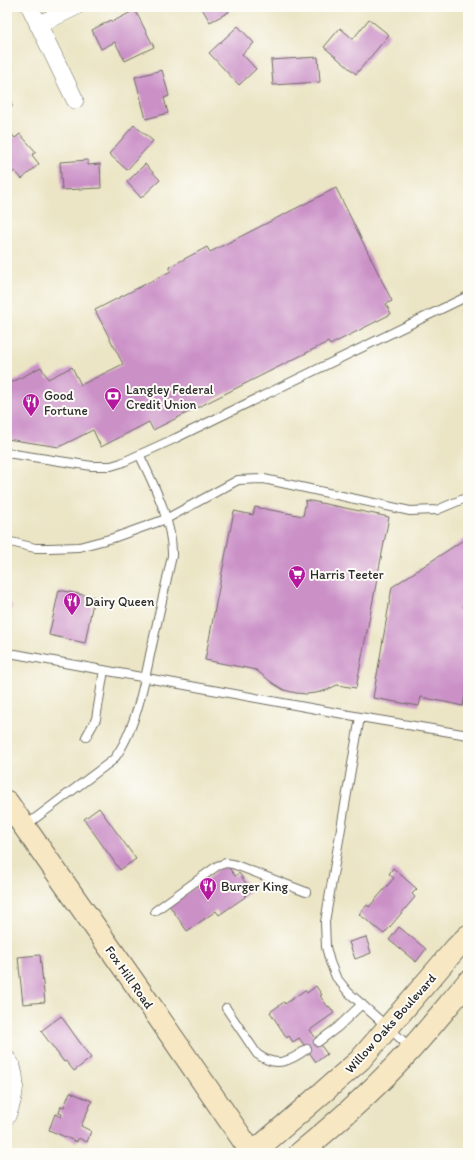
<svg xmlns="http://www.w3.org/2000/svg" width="475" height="1160" viewBox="0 0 475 1160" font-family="Itim,sans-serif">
	<rect width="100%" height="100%" fill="#fdfcf7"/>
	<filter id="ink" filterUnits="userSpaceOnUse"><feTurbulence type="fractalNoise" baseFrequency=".025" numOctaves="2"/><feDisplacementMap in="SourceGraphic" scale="8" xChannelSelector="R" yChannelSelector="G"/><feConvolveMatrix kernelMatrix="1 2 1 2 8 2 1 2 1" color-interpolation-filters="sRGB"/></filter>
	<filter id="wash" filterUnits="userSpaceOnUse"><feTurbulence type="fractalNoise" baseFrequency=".012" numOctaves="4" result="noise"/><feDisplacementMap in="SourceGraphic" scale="16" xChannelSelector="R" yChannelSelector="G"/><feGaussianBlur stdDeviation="0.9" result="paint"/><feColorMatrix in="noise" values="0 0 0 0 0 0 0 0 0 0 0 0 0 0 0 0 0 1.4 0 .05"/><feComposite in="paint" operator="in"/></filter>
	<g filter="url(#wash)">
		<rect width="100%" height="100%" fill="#ebe5c5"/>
		<g id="blocks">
			<path fill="#cb91c7" d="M201,7H227L229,12L210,22Z
				M135,10L154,47L125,61L115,42L101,49L92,30L111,20L112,22Z
				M369,19L389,35L356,74L324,47L340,28L353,39Z
				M238,26L254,43L242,54L256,69L239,85L209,53Z
				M318,57L320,82L273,85L271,60Z
				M162,70L169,96L164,98L168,113L146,119L135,77Z
				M7,84L12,107L7,108Z
				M134,125L153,141L127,170L109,154Z
				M8,130L15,138L20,134L36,152L32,155L39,164L22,179L15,171L10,175L7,172V131Z
				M88,160V165L100,164L101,188L62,190L60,162Z
				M145,164L160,180L141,198L127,182Z
				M336,188L392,301L386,304L391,314L330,345L328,342L153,430L149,422L101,447L93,430L59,447L7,439V385L41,367L48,379L72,367L81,385L123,364L95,310L171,271L169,267L207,247L210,252Z
				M306,500L389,517L356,688L337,685L327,690L316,693L306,694L296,693L284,690L274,684L256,670L205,660L234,511L253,515L255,507L303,516Z
				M468,537V603L463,606L468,615L467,627H468V676L463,706L421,697L419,706L373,698L392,587Z
				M59,590L94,597L85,643L49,635Z
				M7,604H12L8,625H7Z
				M99,808L136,859L120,870L84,819Z
				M227,865L235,876L239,873L251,891L245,896V897L219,915L216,911L187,931L169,905L200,884L199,882L205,878V880L215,873L214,871Z
				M393,868L417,889L412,894L415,897L384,934L359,914L367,905L369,907L394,878L389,874Z
				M399,927L426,949L416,962L389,940Z
				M366,937L371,953L355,959L349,942Z
				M40,955L45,1002L23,1004L18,957Z
				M316,986L322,995L320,996L328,1007L329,1006L334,1013L310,1030L327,1054L316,1062L299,1038L293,1042L289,1036L287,1038L270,1012L284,1002L285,1004L305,990L307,993Z
				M61,1016L91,1058L74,1071L66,1061L64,1062L41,1031Z
				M70,1092L92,1101L81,1126L91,1131L87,1142L78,1138L77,1142L49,1130L55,1114L61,1117L62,1114L59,1113L61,1106L64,1107Z"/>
		</g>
	</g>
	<g filter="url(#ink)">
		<use href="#blocks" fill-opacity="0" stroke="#6e6c61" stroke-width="1"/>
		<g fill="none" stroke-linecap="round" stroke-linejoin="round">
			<defs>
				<path id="lane" d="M7,453L92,466H111L121,463L176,438L468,296
					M7,541L35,548H49L79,547L113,538L166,519L238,480L264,479L410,511L437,510L468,497
					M15,654L360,717L468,735
					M360,717L325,922L326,947L330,962L336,977L348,992L410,1047
					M86,737L96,719L104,670
					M25,826L113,760C135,733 144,684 151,650C158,619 165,588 172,556C173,523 154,485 140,456
					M155,911L217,866L226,863L233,864L306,892
					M226,1008L257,1054C276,1068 289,1062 307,1049
					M318,1042L338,1027L362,1004"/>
				<path id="street" d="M30,7L75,100
					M38,25L75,7
					M7,1059C20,1074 14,1100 7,1116"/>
				<path id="secondary" d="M7,802L150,1005L252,1153
					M253,1153L360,1060L456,948L468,936
					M300,1153C339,1121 377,1087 411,1049C431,1027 449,1004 468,982"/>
			</defs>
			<use href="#lane" stroke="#6e6c61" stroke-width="10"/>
			<use href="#street" stroke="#6e6c61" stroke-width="18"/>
			<use href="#secondary" stroke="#6e6c61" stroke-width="24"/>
			<use href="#lane" stroke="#fff" stroke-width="8"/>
			<use href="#street" stroke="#fff" stroke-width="17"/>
			<use href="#secondary" stroke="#f7e8c3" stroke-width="22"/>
		</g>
	</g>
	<defs>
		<symbol id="bank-pin" viewBox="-11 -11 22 30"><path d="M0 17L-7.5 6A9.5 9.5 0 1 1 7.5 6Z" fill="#b5179e" stroke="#fdfcf7"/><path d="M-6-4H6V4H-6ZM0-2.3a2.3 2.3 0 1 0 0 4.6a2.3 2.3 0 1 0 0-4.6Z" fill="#fff"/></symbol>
		<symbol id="restaurant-pin" viewBox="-11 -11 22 30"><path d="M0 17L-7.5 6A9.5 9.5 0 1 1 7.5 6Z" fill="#b5179e" stroke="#fdfcf7"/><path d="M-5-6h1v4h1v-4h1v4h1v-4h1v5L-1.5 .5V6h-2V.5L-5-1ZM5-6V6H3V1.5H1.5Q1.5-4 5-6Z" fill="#fff"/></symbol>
		<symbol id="supermarket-pin" viewBox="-11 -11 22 30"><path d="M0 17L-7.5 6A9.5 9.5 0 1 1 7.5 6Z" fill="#b5179e" stroke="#fdfcf7"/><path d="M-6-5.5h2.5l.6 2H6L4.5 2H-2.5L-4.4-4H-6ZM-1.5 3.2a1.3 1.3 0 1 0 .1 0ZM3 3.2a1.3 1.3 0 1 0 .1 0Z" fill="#fff"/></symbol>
	</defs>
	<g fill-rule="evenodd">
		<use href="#bank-pin" x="103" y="386" width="20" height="27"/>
		<use href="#restaurant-pin" x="21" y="392" width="20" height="27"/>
		<use href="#supermarket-pin" x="287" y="564" width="20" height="27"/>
		<use href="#restaurant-pin" x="62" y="591" width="20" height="27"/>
		<use href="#restaurant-pin" x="198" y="876" width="20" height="27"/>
	</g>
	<g text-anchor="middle" stroke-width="4" stroke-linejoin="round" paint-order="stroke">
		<g font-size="13" fill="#2b2b2b" stroke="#fdfcf7" text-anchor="start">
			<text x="126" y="394">Langley Federal<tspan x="126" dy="15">Credit Union</tspan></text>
			<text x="44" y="400">Good<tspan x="44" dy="15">Fortune</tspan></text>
			<text x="310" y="579">Harris Teeter</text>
			<text x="85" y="606">Dairy Queen</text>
			<text x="221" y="891">Burger King</text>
		</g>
		<g font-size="13" fill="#2b2b2b" stroke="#fdfcf7">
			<text transform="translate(130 977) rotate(55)" y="5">Fox Hill Road</text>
			<text transform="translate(390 1023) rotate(-48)" y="5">Willow Oaks Boulevard</text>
		</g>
	</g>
	<rect width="475" height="1160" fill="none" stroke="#fdfcf7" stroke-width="24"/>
</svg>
